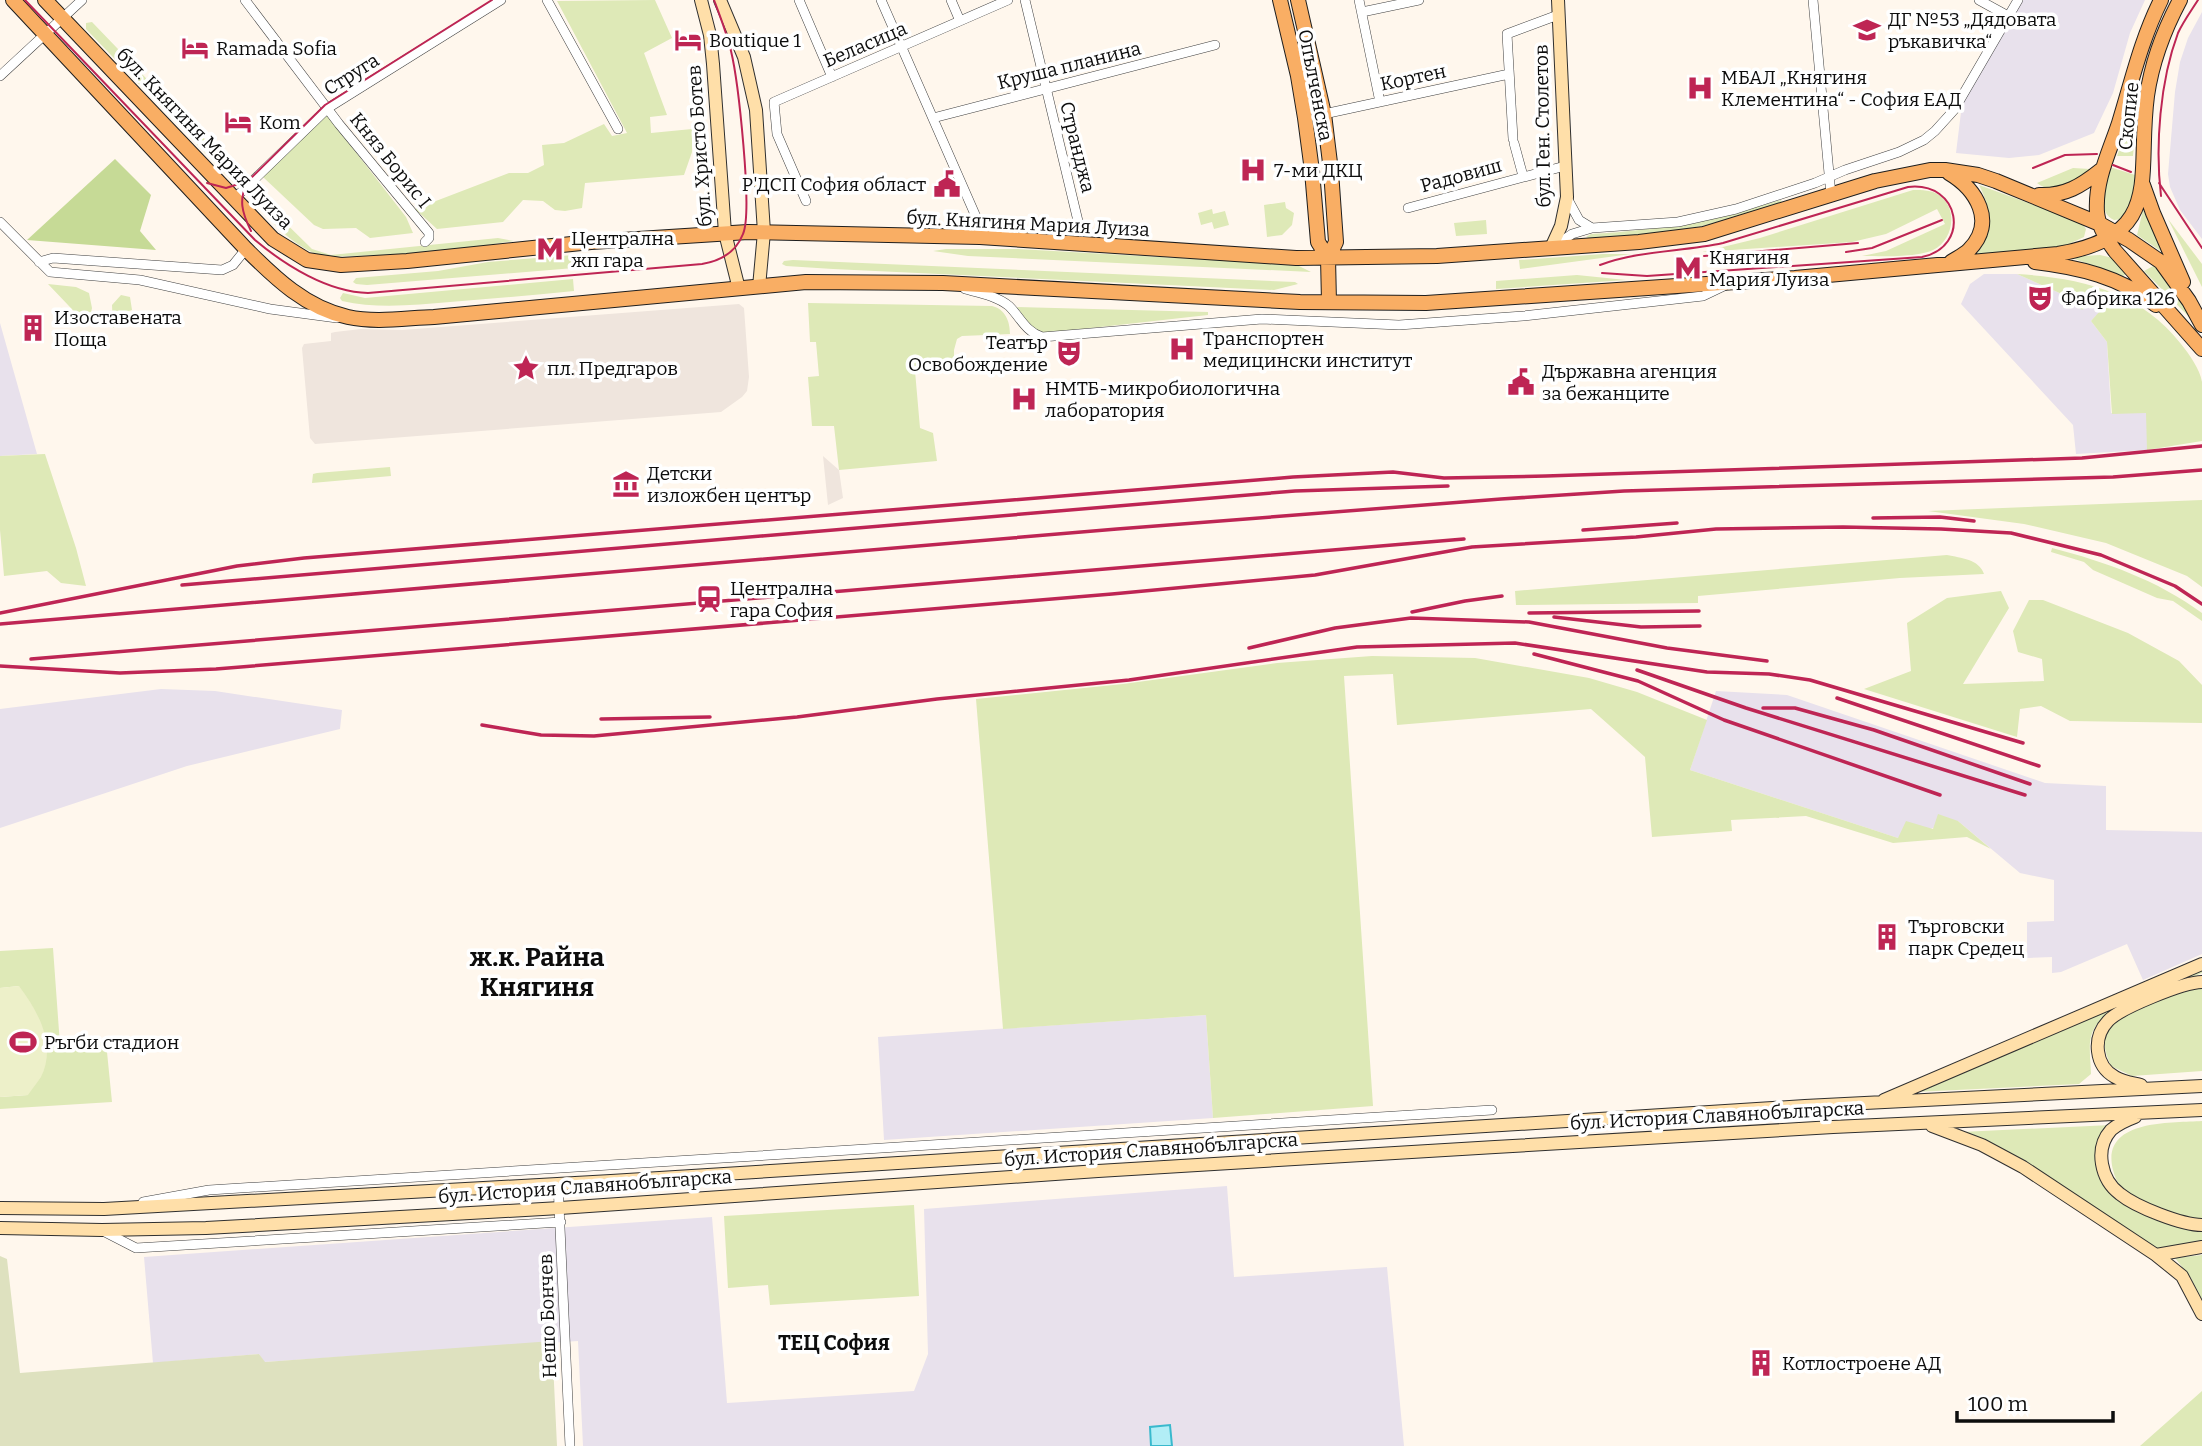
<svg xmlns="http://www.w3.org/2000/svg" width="2202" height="1446" viewBox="0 0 2202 1446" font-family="Bitter,serif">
	<rect width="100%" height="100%" fill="#fff7ed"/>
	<path fill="#e8e1ec" d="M2023,0H2145L2130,33L2113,93L2094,133L2039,155L2009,158L1956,153L1962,104Z
		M2202,12V239L2180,210L2170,187L2168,174L2175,92L2180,62L2188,38Z
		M1984,274H2017L2073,299L2082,309L2089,302L2101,311L2091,321L2107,342L2111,413L2147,412V450L2076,454L2073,425L1961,304L1970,284Z
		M0,323L37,454L0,456Z
		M161,689L215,691L342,710L340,729L187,766L0,828V709Z
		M1716,691L1787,695L2045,783L2106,786V830L2202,832V954L2143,980L2127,944L2061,972L2052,973V957L2027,958V922L2054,921V880L2020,873L1958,821L1898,838L1690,770Z
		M1206,1015L1213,1118L884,1140L878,1037Z
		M1227,1186L1234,1277L1387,1267L1404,1446H583L578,1341L264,1362L259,1354L153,1363L144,1257L712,1217L727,1403L914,1391L928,1354L924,1209Z"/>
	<path fill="#dee9b7" d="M655,0L672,38L644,53L667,115L650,117L651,133L692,129V152L684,175L585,183L582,208L565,211L555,210L543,201L523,200L503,222L437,229L415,209L509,173H528L544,165L542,145L564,143L604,124L612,136L627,133L557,1Z
		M92,22L244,180L238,184L233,182L86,29V23Z
		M2138,98L2133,156H2117Z
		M327,115L406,217L413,233L370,238L356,228L323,229L314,225L263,177Z
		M2110,167L2135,175L2131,206L2122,219L2114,220C2095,212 2107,184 2110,167Z
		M2073,168L2090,169C2083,184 2050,195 2037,183Z
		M1979,185L2081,222L2086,229L2084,237L2060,248L1975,256C1994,234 1992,210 1979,185Z
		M1913,190C1923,190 1931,190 1939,195C1959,209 1953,241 1933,250C1915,258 1881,256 1862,256L1886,251L1945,224L1937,209L1886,234L1852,242L1702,252L1760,238Z
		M257,195L312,249L331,255L498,238L514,241L437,253L325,257C297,249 277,228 258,206Z
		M1781,200L1782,204L1702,226L1658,233L1592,239L1586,237L1591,234C1656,231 1718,219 1781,200Z
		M1285,202L1286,208L1294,213L1292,225L1282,235L1267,237L1264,205Z
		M1212,209L1213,214L1225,211L1229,225L1214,229L1212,222L1201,225L1198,213Z
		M2143,210L2165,254L2137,235Z
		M2168,219L2202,264V287Z
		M1486,220L1487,234L1456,236L1454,223Z
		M946,249H1018L1284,264L1299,266L1311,272L968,256L933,251Z
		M586,254V267L367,285L356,284L353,282L356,278L438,271L488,262Z
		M1603,254H1631L1520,269L1519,260Z
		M2100,255L2113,258L2129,272L2123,276L2069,257Z
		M793,260L1295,282L1298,284L1274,290L833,269L786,266L782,264L784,261Z
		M2155,265L2196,324L2144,271Z
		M2017,274C2081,278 2140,291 2181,344C2189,354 2200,369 2202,382C2202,401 2202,422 2202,441L2147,450L2146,413L2112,414L2107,342L2091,321L2100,311L2089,302L2082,310L2073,299Z
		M1577,275L1626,280L1496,289V281Z
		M573,279L574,291C533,295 491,299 450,302C415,305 377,309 342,301L340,298L343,293L365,298Z
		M48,284L76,287L89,293L92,308L88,326Z
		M121,295L130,297L132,310L126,312L127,315L113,328L112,305Z
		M808,303L992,306C1005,309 1010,321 1010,334L962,336L957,339L954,350V360L929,363L915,371L920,428L933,433L937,461L839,470L834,426H812L808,377L819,376L816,342H810Z
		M1017,307L1208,312V315L1046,333C1030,329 1026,319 1017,307Z
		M45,454L76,548L86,586L61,583L47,571L4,576L0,530V456Z
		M390,467L391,476L312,483L313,474L317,473Z
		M2202,500V587L2187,576L2106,543L2024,524L1928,511Z
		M2052,548C2106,562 2157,580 2202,613V621L2173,601L2157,598L2093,570L2084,562L2051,552Z
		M1947,555C1961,558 1979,559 1984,574L1900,578L1698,596V603L1516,605L1515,591Z
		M2001,591L2009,608L1963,684L2044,681L2042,659L2018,652L2013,631L2029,600H2043L2128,633L2179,661L2202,685V723L2070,721L2041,706L2020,709L2017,737L1864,689L1911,671L1907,623L1947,598Z
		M1372,656L1475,658L1589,678L1637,692L1707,720L1690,770L1898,838L1906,821L1933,829L1938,814L1958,821L1991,849L1967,837L1893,843L1806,816L1731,820L1732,831L1652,837L1645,757L1591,709L1397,725L1393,674L1344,676L1373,1106L1213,1118L1206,1015L1003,1029L976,699L1123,684L1277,663Z
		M53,948L60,1045L106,1042L112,1102L0,1109V1097L28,1095L19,986L0,988V951Z
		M2202,970V973L2112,1010C2084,1031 2090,1043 2091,1074L2079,1084L1915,1092Z
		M2202,985V1071L2132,1076L2111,1066C2107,1057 2102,1045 2106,1035C2116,1010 2177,990 2202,985Z
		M2202,1121V1219L2192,1220C2174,1213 2153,1208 2136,1199C2124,1193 2116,1183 2113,1170C2100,1119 2171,1123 2202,1121Z
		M2111,1125C2107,1131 2101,1136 2098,1143C2095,1149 2095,1157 2096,1164C2098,1206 2162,1219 2194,1231H2202V1243L2167,1250L2153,1248C2086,1211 2035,1155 1961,1132Z
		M914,1205L919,1296L770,1305L768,1285L728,1288L724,1216Z
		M2202,1255V1300L2191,1278L2175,1258Z
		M2202,1391V1446H2140Z"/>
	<path fill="#c6da96" d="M115,159L151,195L140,231L156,250L27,240Z"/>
	<path fill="#dee1bf" d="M0,1256L7,1259L20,1373L259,1354L265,1362L552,1341L557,1446H0Z"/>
	<path fill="#edf0c9" d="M19,986C38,1011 57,1045 41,1077C37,1083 32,1089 28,1095L0,1097V988Z"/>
	<path fill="#efe5dd" d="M739,304L744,308L749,377L747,391L742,397L721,412L315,444L310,438L302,348L304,344L331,341V333L335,332L361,329L402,330Z
		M823,456L839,470L843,498L828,505Z"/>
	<path fill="#b2eef6" stroke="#39b9cd" stroke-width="2" d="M1170,1425L1172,1446H1151L1150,1427Z"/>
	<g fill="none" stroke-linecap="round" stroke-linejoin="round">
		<defs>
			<path id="street" d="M245,0L339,124L429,233V238L425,242
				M547,0L618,129
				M799,0L832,77
				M881,0L977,219
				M951,0L960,21
				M1025,0L1078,221
				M1359,0L1380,102
				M1813,0L1831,195
				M1979,0L2008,16
				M1362,12L1419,0
				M0,76L82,0
				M1324,114L1509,74
				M933,118L1215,45
				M1513,139L1507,34L1558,15
				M1514,143L1523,176
				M235,198L328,108L501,0
				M1567,198L1579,220L1592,228
				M806,201L777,134L774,102L1008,0
				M1408,208L1565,166
				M0,222L50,272L140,280L270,309L337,318
				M1556,245L1572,234L1592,228L1678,222L1736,209L1815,183L1845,170L1899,152L1924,140L1935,131L1954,110L2018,0
				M39,262L53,258L222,270L233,265L246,249
				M965,289C980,293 997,296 1009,306C1021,318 1025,331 1042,337L1262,319L1399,325L1523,316L1703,296L1724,286
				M558,1184L570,1446
				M143,1202L209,1190L1492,1110
				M103,1231L136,1248L561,1222"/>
			<path id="secondary" d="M701,0L710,35L713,64L725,233L739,289
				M720,0L744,57L756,110L764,232L759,287
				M1551,248L1561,226L1567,197L1558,0
				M2141,1085C2133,1083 2123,1082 2115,1077C2095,1066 2092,1038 2108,1021C2120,1008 2184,982 2202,982
				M1884,1100L2202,964
				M2135,1117C2127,1120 2118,1124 2111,1130C2094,1149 2101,1180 2120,1194C2136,1207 2182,1225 2202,1225
				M1932,1126L1982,1145L2023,1167L2156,1255L2182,1276L2202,1314
				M0,1208L104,1209L611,1181L1805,1106L2202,1086
				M0,1228L102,1230L206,1228L560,1208L1098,1171L1495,1147L1833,1127L2202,1110
				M2156,1255L2202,1247"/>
			<path id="primary" d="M13,0L246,249C275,278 306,308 348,317C375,323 406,318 434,317L806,282L943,283L1300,302L1426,303L1795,278L2058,254C2166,235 2136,178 2147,96C2152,61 2164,30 2180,0
				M45,0L273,239L307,260L341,265L407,261L591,242L748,232L980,237L1296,258L1437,256L1639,242L1704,234L1875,181L1930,170H1945L1978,175L1996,181L2100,224L2129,240L2161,262L2189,301L2202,325
				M1280,0L1298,76L1305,118L1312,171L1318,242L1328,258L1329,302
				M1298,0L1324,114L1331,171L1336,242L1328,258
				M2161,0C2141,40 2132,81 2119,123C2109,153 2095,180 2097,212C2098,226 2107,240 2115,251L2202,349
				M1949,173C1976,189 1997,222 1969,250C1964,255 1957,258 1951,262
				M2143,185L2153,213L2183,282
				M2039,195C2065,196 2081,186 2101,170
				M2035,262C2078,267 2121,277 2156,305"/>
		</defs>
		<use href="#street" stroke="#404040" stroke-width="10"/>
		<use href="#secondary" stroke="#2f2f2f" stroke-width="14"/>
		<use href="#primary" stroke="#1e1e1e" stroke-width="16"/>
		<use href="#street" stroke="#fff" stroke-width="9"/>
		<use href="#secondary" stroke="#ffdfa9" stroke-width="12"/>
		<use href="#primary" stroke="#f9ae64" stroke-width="14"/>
		<path stroke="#be2554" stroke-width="2" d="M25,0L255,240C286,266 328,292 368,293L702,264C720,261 736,252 743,234C753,211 738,80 731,51C727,34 720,16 714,0
			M2113,165L2131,172
			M2033,168L2065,155L2097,154
			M248,181C238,199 242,213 251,231
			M207,183L226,188L248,181L325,105L492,0
			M2159,183L2202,248
			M2161,196C2155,146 2160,81 2178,33C2183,22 2191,11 2198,0
			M1846,252L1872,248L1942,220
			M1704,256L1858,243
			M1600,265C1640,250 1682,252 1723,243L1908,187C1961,181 1971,247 1922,257L1647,276L1602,273"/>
		<path stroke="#be2554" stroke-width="3.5" d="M1873,518L1940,517L1974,521
			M1583,530L1677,523
			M182,585L1295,491L1448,486
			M1412,612L1465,601L1502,596
			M0,613L237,566L304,558L1293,477L1393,472L1444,478L1546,476L2082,458L2202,446
			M1529,613L1699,611
			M1554,617L1641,627L1700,626
			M0,624L1117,529L1501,499L1624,491L2113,477L2202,470
			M1249,648L1335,628L1411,618L1529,622L1667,648L1767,661
			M1534,654L1638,681L1724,720L1940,795
			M31,659L1464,539
			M0,666L120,673L216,669L1112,594L1315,575L1472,547L1636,537L1716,529L1843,527L1941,529L2011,533L2101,555L2175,586L2202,604
			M1637,670L1746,708L2025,795
			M1837,698L2039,766
			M1763,708H1795L1874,730L2030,784
			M601,719L710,717
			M482,725L541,735L594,736L797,717L937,699L1129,680L1357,647L1515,643L1707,672L1769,674L1810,680L2023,743"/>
	</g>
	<defs>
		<symbol id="school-bare" viewBox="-9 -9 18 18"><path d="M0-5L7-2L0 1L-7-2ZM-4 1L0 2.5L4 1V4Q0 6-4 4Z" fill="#be2554" stroke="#fff" stroke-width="2.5" paint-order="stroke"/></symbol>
		<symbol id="hotel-bare" viewBox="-9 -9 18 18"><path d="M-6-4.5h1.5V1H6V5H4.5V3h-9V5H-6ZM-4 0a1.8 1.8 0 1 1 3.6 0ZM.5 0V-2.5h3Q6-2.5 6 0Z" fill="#be2554" stroke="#fff" stroke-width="2.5" paint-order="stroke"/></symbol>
		<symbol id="hospital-bare" viewBox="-9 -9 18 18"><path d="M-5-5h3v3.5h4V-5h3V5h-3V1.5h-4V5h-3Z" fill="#be2554" stroke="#fff" stroke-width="2.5" paint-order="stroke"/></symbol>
		<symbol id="civic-bare" viewBox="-9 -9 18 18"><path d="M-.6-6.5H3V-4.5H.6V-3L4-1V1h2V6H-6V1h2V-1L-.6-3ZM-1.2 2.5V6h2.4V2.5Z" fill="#be2554" stroke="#fff" stroke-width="2.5" paint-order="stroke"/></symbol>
		<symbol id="metro-bare" viewBox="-9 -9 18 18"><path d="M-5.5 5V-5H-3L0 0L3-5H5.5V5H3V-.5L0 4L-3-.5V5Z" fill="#be2554" stroke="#fff" stroke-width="2.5" paint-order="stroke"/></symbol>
		<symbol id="theatre-bare" viewBox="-9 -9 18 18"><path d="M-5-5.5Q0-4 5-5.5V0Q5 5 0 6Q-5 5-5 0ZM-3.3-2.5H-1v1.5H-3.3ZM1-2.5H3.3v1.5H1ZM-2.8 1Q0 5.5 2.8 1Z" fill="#be2554" stroke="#fff" stroke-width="2.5" paint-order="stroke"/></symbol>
		<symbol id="building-bare" viewBox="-9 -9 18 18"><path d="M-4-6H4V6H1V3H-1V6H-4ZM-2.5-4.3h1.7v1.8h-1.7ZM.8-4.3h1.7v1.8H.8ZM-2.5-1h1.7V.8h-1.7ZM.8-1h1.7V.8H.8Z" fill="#be2554" stroke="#fff" stroke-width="2.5" paint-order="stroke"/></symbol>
		<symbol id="sight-bare" viewBox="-9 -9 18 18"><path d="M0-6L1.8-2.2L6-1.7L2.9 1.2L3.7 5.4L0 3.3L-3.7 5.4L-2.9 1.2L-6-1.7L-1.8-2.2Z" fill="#be2554" stroke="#fff" stroke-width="2.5" paint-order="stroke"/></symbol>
		<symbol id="museum-bare" viewBox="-9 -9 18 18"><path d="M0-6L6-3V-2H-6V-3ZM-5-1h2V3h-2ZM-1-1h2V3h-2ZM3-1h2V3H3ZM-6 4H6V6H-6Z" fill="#be2554" stroke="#fff" stroke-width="2.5" paint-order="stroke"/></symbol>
		<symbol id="station-bare" viewBox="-9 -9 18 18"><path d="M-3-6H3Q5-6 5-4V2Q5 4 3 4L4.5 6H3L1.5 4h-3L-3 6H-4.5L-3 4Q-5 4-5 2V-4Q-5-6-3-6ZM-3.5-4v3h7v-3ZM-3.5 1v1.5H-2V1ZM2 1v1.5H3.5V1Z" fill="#be2554" stroke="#fff" stroke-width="2.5" paint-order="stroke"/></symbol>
		<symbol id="stadium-bare" viewBox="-9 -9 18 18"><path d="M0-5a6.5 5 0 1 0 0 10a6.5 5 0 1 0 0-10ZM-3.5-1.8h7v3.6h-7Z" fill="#be2554" stroke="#fff" stroke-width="2.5" paint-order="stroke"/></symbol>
	</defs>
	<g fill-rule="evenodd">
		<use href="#school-bare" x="1848" y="11" width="38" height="38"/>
		<use href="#hotel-bare" x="669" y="21" width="38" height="38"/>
		<use href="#hotel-bare" x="176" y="29" width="38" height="38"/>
		<use href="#hospital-bare" x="1681" y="69" width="38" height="38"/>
		<use href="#hotel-bare" x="219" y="103" width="38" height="38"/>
		<use href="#hospital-bare" x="1234" y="151" width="38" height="38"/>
		<use href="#civic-bare" x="928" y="165" width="38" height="38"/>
		<use href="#metro-bare" x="531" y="230" width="38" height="38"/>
		<use href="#metro-bare" x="1669" y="249" width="38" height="38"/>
		<use href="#theatre-bare" x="2021" y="279" width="38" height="38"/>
		<use href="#building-bare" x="14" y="309" width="38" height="38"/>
		<use href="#hospital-bare" x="1163" y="330" width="38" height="38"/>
		<use href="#theatre-bare" x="1050" y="334" width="38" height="38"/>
		<use href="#sight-bare" x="507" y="349" width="38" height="38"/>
		<use href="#civic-bare" x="1502" y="363" width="38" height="38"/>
		<use href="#hospital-bare" x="1005" y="380" width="38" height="38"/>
		<use href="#museum-bare" x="607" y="465" width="38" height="38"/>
		<use href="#station-bare" x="690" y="580" width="38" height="38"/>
		<use href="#building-bare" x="1868" y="918" width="38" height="38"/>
		<use href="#stadium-bare" x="4" y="1023" width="38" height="38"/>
		<use href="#building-bare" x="1742" y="1344" width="38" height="38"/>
	</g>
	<g text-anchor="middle" stroke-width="7" stroke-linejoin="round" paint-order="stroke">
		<g font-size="19" fill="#0d0d0d" stroke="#fff" text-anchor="start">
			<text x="1888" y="26">ДГ №53 „Дядовата<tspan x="1888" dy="22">ръкавичка“</tspan></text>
			<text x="709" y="47">Boutique 1</text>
			<text x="216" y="55">Ramada Sofia</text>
			<text x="1721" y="84">МБАЛ „Княгиня<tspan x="1721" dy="22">Клементина“ - София ЕАД</tspan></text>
			<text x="259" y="129">Kom</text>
			<text x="1274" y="177">7-ми ДКЦ</text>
			<text x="926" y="191" text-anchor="end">Р'ДСП София област</text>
			<text x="571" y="245">Централна<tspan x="571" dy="22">жп гара</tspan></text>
			<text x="1709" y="264">Княгиня<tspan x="1709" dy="22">Мария Луиза</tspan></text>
			<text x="2061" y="305">Фабрика 126</text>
			<text x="54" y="324">Изоставената<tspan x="54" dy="22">Поща</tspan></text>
			<text x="1203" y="345">Транспортен<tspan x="1203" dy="22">медицински институт</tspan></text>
			<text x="1048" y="349" text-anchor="end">Театър<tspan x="1048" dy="22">Освобождение</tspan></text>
			<text x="547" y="375">пл. Предгаров</text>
			<text x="1542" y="378">Държавна агенция<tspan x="1542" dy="22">за бежанците</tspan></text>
			<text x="1045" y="395">НМТБ-микробиологична<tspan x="1045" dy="22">лаборатория</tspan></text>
			<text x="647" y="480">Детски<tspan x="647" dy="22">изложбен център</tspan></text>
			<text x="730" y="595">Централна<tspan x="730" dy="22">гара София</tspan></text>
			<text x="1908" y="933">Търговски<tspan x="1908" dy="22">парк Средец</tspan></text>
			<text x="44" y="1049">Ръгби стадион</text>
			<text x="1782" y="1370">Котлостроене АД</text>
		</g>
		<g font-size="19" fill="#0d0d0d" stroke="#fff">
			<text transform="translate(865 44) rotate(-23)" y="7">Беласица</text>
			<text transform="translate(1069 65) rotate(-14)" y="7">Круша планина</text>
			<text transform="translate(351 74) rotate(-32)" y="7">Струга</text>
			<text transform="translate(1413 77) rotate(-12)" y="7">Кортен</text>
			<text transform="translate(1316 85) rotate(79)" y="7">Опълченска</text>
			<text transform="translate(2128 116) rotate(-84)" y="7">Скопие</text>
			<text transform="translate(1542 126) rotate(-91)" y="7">бул. Ген. Столетов</text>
			<text transform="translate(205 138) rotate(46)" y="7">бул. Княгиня Мария Луиза</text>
			<text transform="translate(699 146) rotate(-94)" y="7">бул. Христо Ботев</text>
			<text transform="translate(1078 147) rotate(76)" y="7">Странджа</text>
			<text transform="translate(391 160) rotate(51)" y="7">Княз Борис I</text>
			<text transform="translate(1461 175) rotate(-15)" y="7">Радовиш</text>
			<text transform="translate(1028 223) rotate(3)" y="7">бул. Княгиня Мария Луиза</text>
			<text transform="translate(1717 1115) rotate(-3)" y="7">бул. История Славянобългарска</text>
			<text transform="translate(1151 1149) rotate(-4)" y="7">бул. История Славянобългарска</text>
			<text transform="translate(585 1186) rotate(-4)" y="7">бул. История Славянобългарска</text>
			<text transform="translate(547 1316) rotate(-92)" y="7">Нешо Бончев</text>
		</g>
		<g font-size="21" font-weight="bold" fill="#0d0d0d" stroke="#fff">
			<text x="834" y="1350">ТЕЦ София</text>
		</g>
		<g font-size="26" font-weight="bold" fill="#0d0d0d" stroke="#fff">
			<text x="537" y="966">ж.к. Райна<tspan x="537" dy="30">Княгиня</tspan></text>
		</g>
	</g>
	<path d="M1957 1411v10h156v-10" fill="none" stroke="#0d0d0d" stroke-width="3.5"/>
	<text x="1968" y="1411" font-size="21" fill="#0d0d0d" stroke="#ffffff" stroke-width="5" paint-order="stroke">100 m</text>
</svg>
